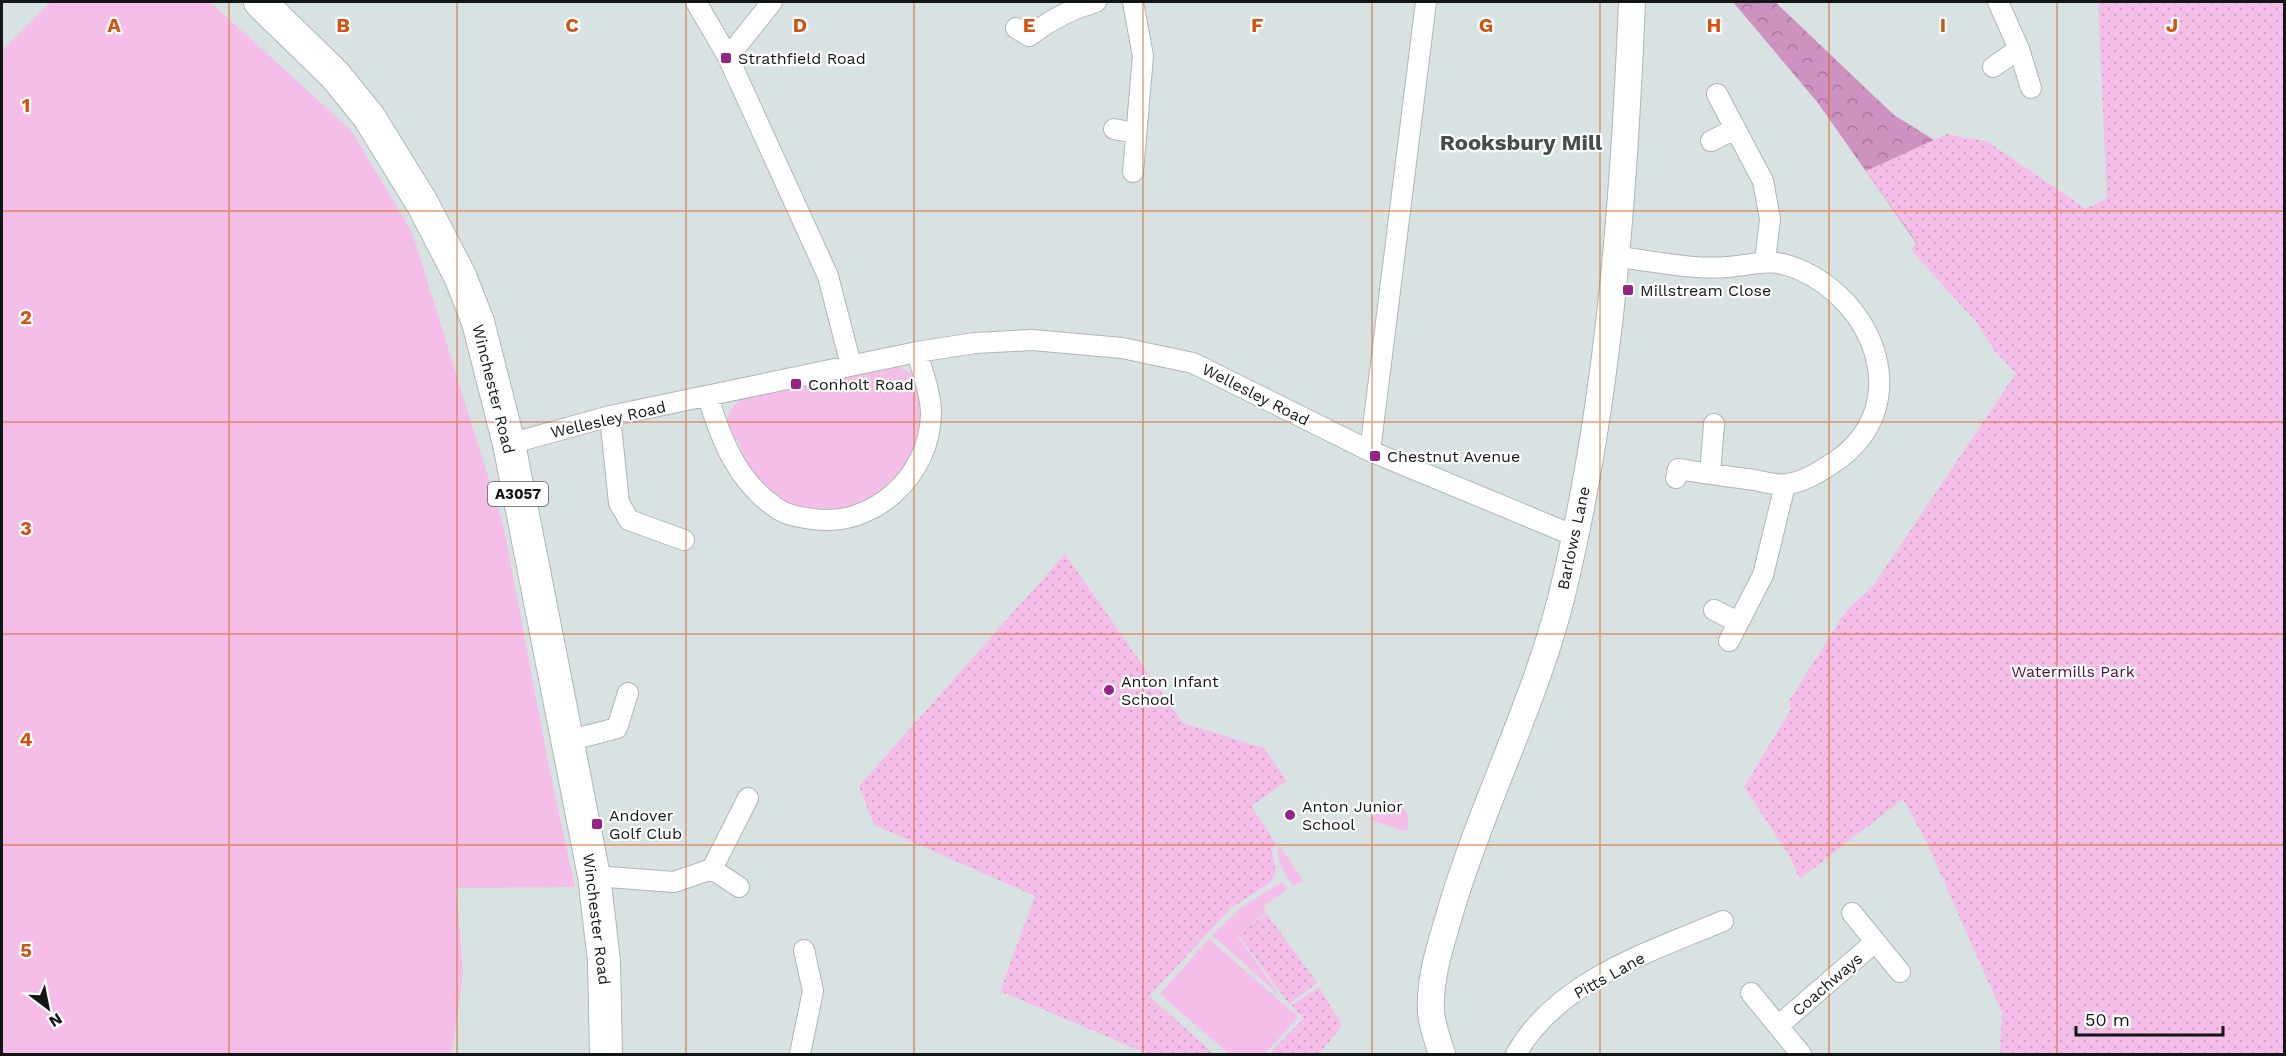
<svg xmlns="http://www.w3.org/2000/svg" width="2286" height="1056" viewBox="0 0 2286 1056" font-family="'Work Sans',sans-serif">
	<defs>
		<pattern id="forest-crowns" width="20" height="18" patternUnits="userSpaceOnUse" patternTransform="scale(1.5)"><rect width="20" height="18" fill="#ce92c0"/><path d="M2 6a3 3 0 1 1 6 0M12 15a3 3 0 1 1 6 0" fill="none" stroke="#a6769b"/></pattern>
		<pattern id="park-dots" width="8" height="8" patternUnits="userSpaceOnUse" patternTransform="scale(1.5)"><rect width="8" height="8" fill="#f5bee8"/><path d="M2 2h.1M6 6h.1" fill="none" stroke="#d1a3c6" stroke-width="1.8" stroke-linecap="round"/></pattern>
	</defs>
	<rect width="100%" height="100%" fill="#d8e2e2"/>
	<path fill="#f5bee8" d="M50,2H210L351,130L412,232L504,528L549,767L575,887L456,888L463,972L452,1054H2V51Z
		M898,367L915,375C918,388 926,407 924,420C910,509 799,547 748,466C743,458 741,448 738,440L725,434C726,416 730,406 745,396Z
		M1398,800L1408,815V830L1403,831L1369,819Z
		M1279,845L1303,880L1293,886C1285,874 1275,860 1279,845Z
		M1282,882L1287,890L1263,906L1266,913L1237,935L1280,996L1212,935L1242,907Z
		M1209,939L1298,1017L1265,1054H1229L1160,994Z"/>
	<path fill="url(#forest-crowns)" d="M1733,2H1775L1894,115L1971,163L2035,190L1911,250L1917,244L1818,103Z"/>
	<path fill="url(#park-dots)" d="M2098,2H2284V1054H2000L2002,1013L1927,843L1903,799L1800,879L1789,855L1744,787L1791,709L1789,701L1846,611L1873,586L2016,373L1994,350L1977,323L1911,250L1918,244L1866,171L1947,134L1988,142L2086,209L2107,198Z
		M1065,554L1183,723L1264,748L1287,781L1251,806L1275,842L1272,851L1276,872L1271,882L1231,908L1149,996L1214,1054H1148L1000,991L1035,896L874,825L859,786Z
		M1267,914L1317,983L1289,1004L1238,934Z
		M1319,987L1342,1026L1319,1054H1269L1304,1018L1291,1006Z"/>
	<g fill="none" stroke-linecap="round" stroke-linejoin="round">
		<defs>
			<path id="minor" d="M696,2L728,57L828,276L851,365
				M1998,2L2019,49L2031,88
				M1016,28L1029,36C1050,20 1070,9 1096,2
				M728,57L772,2
				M1993,67L2019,49
				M1717,94L1763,181L1770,219L1765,261
				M1114,129L1135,133
				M1711,141L1735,129
				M1133,172L1143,56L1133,2
				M1618,257C1653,261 1692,270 1727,267C1755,265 1770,257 1798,269C1876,302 1915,406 1836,461C1821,471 1804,482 1787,484C1777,486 1765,482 1755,480C1729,477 1704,473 1678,469L1676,478
				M708,397C721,439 737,481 775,507C787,516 799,517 813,519C874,528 930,475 931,414C931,393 922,371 917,352
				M610,416L619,503L629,520L684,540
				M509,444L610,416L917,352L975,343L1033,340L1122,348L1193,363L1370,451L1575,536
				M1370,451L1426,2
				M1710,474L1714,424
				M1714,610L1738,622
				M1729,641L1763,575L1785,485
				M568,741L617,728L628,693
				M712,869L739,887
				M594,876L674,882L712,869L748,798
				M1852,913L1900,972
				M1751,993L1778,1026
				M800,1054L813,991L804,950
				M1516,1054C1557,981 1649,952 1723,921
				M1801,1054L1778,1026L1875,942"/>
			<path id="tertiary" d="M1442,1054C1438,1041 1432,1026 1431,1012C1429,976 1442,941 1452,906C1485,796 1541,691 1566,578C1610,389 1624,195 1632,2"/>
			<path id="primary" d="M260,2L335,75L369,117L422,203L460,276L478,322L509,444L594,876L604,961L606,1054"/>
		</defs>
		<use href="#minor" stroke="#adb6b6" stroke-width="22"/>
		<use href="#tertiary" stroke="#adb6b6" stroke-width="28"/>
		<use href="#primary" stroke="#adb6b6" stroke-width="34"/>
		<use href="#minor" stroke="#fff" stroke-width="20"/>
		<use href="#tertiary" stroke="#fff" stroke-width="26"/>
		<use href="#primary" stroke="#fff" stroke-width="32"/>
	</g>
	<path fill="none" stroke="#d3520d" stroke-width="1.5" stroke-opacity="0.55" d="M229,2V1054M457,2V1054M686,2V1054M914,2V1054M1143,2V1054M1372,2V1054M1600,2V1054M1829,2V1054M2057,2V1054M2,211H2284M2,422H2284M2,634H2284M2,845H2284"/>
	<g fill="#952484" stroke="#fff" stroke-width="2">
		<rect x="720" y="52" width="12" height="12" rx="3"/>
		<rect x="1622" y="284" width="12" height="12" rx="3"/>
		<rect x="790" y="378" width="12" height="12" rx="3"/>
		<rect x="1369" y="450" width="12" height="12" rx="3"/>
		<circle cx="1109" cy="690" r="6"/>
		<circle cx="1290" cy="815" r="6"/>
		<rect x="591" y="818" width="12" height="12" rx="3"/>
	</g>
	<g text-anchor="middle" stroke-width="4.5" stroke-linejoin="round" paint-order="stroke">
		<rect fill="#fff" stroke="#5a5c5c" stroke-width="1.5" x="488" y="482" width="60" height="24" rx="4.5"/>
		<g font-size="15" font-weight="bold" fill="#131616">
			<text x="518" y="499">A3057</text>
		</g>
		<g font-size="16" fill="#131616" stroke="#fff" text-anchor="start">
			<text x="738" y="64">Strathfield Road</text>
			<text x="1640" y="296">Millstream Close</text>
			<text x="808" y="390">Conholt Road</text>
			<text x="1387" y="462">Chestnut Avenue</text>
			<text x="1121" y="687">Anton Infant<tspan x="1121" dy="18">School</tspan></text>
			<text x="1302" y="812">Anton Junior<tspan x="1302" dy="18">School</tspan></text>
			<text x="609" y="821">Andover<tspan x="609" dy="18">Golf Club</tspan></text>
		</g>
		<g font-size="16" fill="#131616" stroke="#fff">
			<text transform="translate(494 389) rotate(76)" y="6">Winchester Road</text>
			<text transform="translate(1256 394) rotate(27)" y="6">Wellesley Road</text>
			<text transform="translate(608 419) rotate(-13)" y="6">Wellesley Road</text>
			<text transform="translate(1573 538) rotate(-78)" y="6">Barlows Lane</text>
			<text transform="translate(597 919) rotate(83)" y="6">Winchester Road</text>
			<text transform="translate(1609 975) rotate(-29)" y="6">Pitts Lane</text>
			<text transform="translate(1827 984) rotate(-41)" y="6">Coachways</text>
		</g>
		<g font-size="16" fill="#510846" stroke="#fff">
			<text x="2073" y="677">Watermills Park</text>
		</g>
		<g font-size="22" font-weight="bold" fill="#454d4d" stroke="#fff">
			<text x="1521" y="150">Rooksbury Mill</text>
		</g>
	</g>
	<g font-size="20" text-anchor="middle" font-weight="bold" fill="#d3520d" stroke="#fff" stroke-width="4.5" stroke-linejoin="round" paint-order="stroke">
		<text x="114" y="32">A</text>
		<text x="343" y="32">B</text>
		<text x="572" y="32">C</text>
		<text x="800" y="32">D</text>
		<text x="1029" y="32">E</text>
		<text x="1257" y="32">F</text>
		<text x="1486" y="32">G</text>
		<text x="1714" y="32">H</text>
		<text x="1943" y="32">I</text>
		<text x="2172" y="32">J</text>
		<text x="26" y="112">1</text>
		<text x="26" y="324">2</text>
		<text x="26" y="535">3</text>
		<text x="26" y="746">4</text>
		<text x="26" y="957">5</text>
	</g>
	<rect width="2286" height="1056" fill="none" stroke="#131616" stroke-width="6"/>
	<g transform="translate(48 1008) rotate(148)" stroke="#ffffff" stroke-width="4.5" paint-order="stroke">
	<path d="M0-4.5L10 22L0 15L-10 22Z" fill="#131616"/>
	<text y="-9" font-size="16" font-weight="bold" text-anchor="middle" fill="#131616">N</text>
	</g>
	<path d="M2076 1026v9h147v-9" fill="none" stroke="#131616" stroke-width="3"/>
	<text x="2085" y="1026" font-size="18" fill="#131616" stroke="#ffffff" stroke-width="4.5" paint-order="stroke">50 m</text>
</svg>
